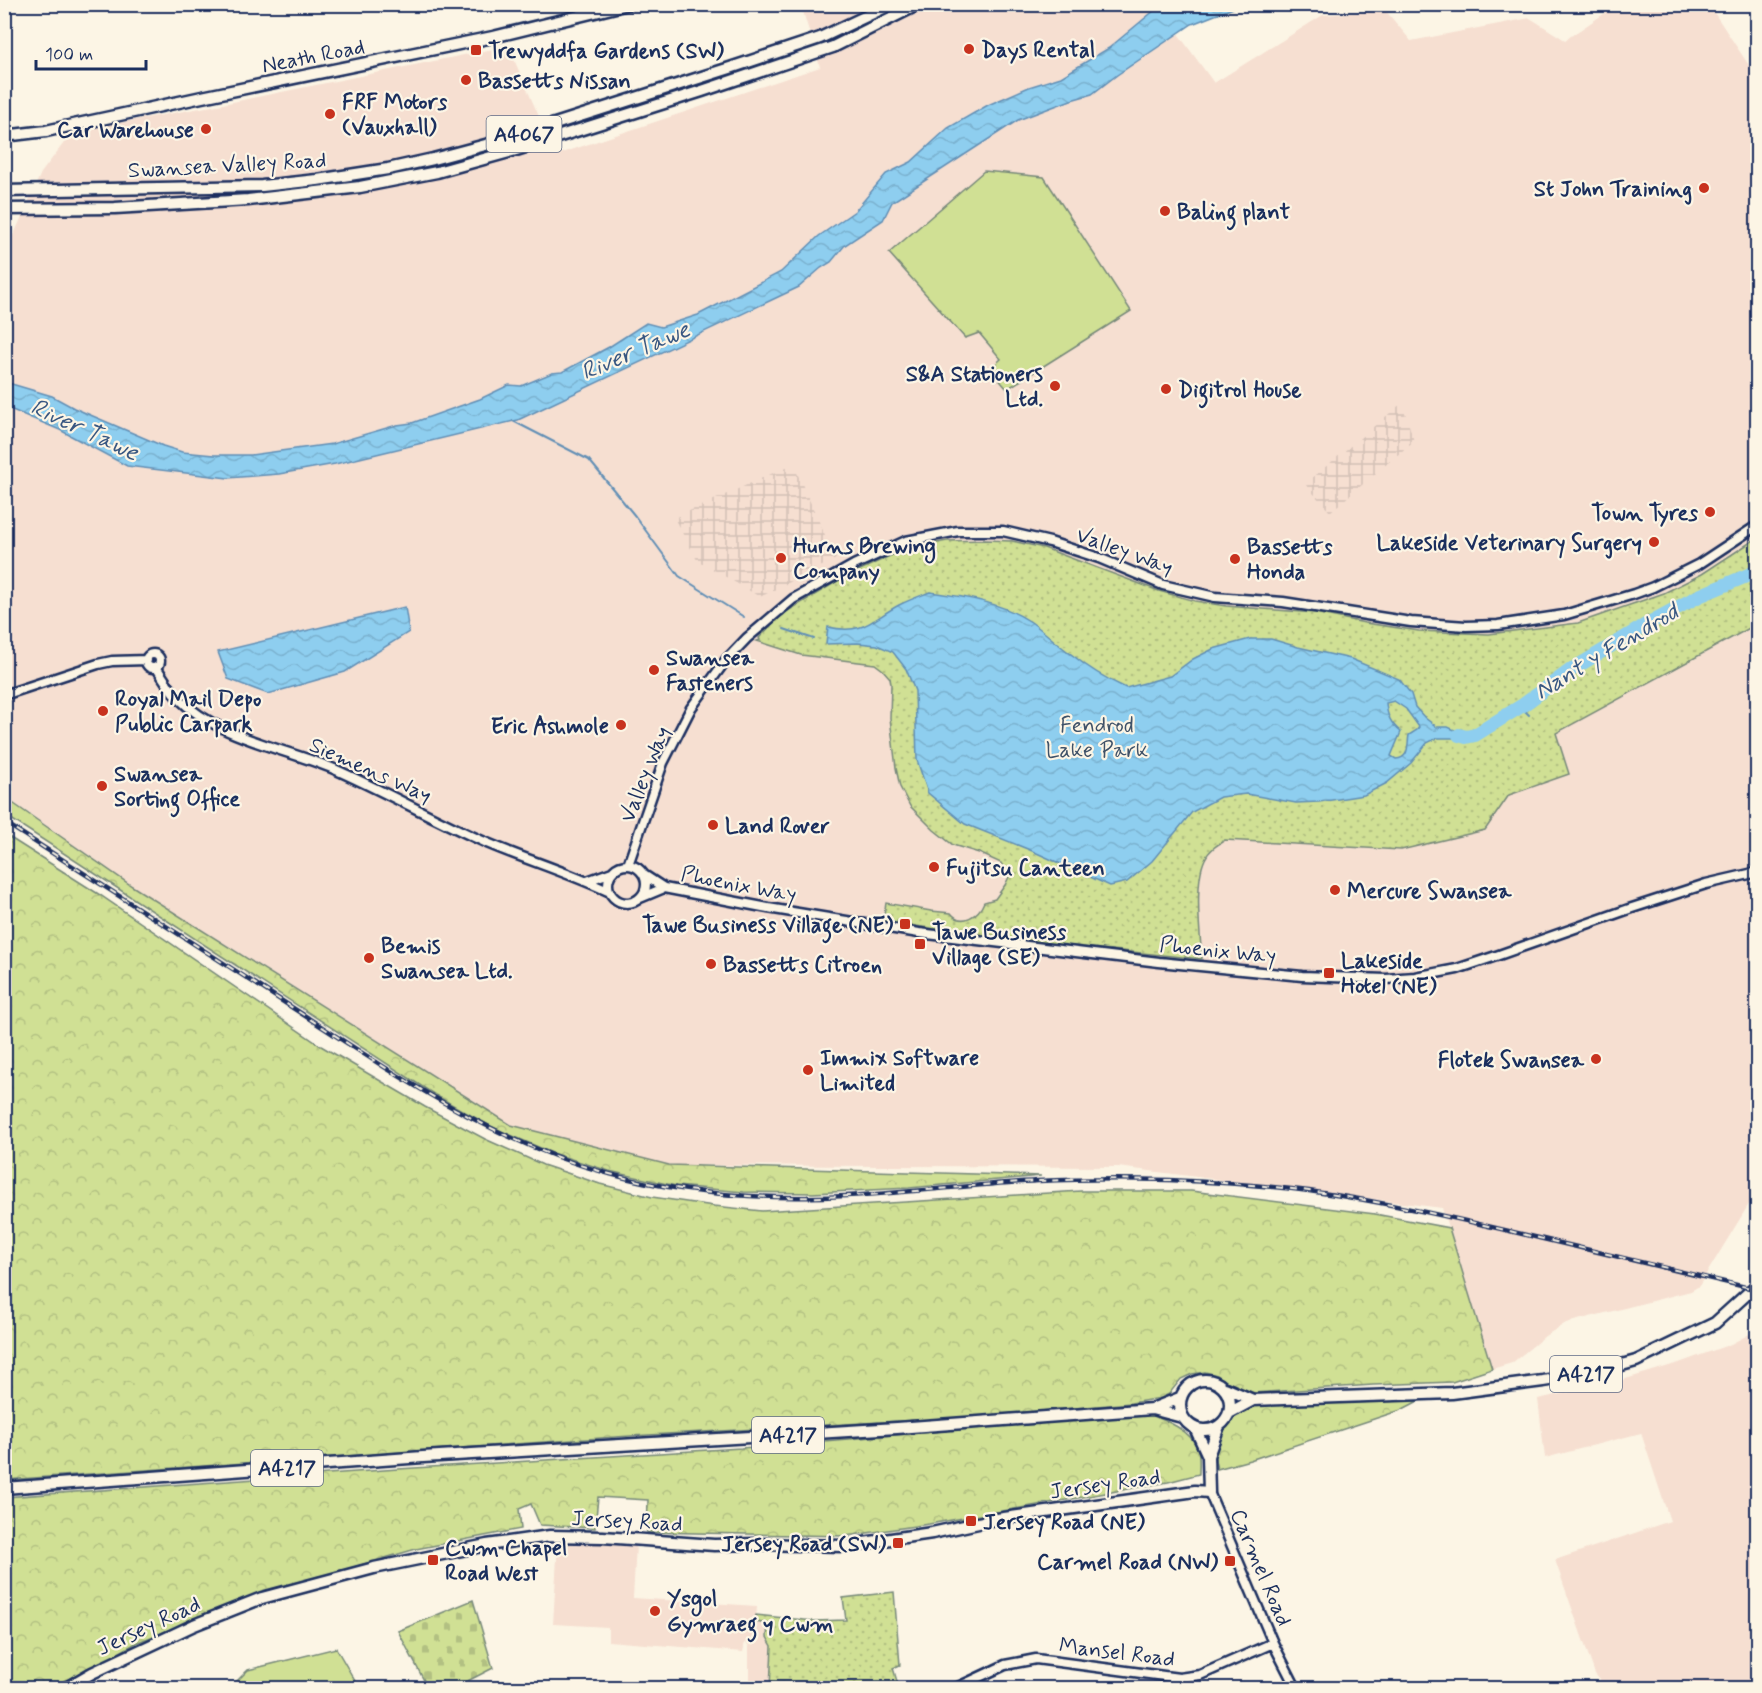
<svg xmlns="http://www.w3.org/2000/svg" width="1762" height="1693" viewBox="0 0 1762 1693" font-family="Mynerve,sans-serif">
	<defs>
		<pattern id="industrial-grid" width="8" height="8" patternUnits="userSpaceOnUse" patternTransform="scale(1.5)"><rect width="8" height="8" fill="#f6dfd1"/><path d="M0 4h8M4 0v8" fill="none" stroke="#d2c0b6"/></pattern>
		<pattern id="forest-crowns" width="20" height="18" patternUnits="userSpaceOnUse" patternTransform="scale(1.5)"><rect width="20" height="18" fill="#d0e094"/><path d="M2 6a3 3 0 1 1 6 0M12 15a3 3 0 1 1 6 0" fill="none" stroke="#b2c082"/></pattern>
		<pattern id="cemetery-stones" width="16" height="16" patternUnits="userSpaceOnUse" patternTransform="scale(1.5)"><rect width="16" height="16" fill="#d0e094"/><path d="M2 7V4a2 2 0 0 1 4 0v3zM10 15v-3a2 2 0 0 1 4 0v3z" fill="#b2c082"/></pattern>
		<pattern id="park-dots" width="8" height="8" patternUnits="userSpaceOnUse" patternTransform="scale(1.5)"><rect width="8" height="8" fill="#d0e094"/><path d="M2 2h.1M6 6h.1" fill="none" stroke="#b2c082" stroke-width="1.8" stroke-linecap="round"/></pattern>
		<pattern id="water-waves" width="16" height="10" patternUnits="userSpaceOnUse" patternTransform="scale(1.5)"><rect width="16" height="10" fill="#8eceef"/><path d="M0 5q4-4 8 0t8 0" fill="none" stroke="#7ab1cf"/></pattern>
	</defs>
	<rect width="100%" height="100%" fill="#fcf5e5"/>
	<filter id="ink" filterUnits="userSpaceOnUse"><feTurbulence type="fractalNoise" baseFrequency=".0167" numOctaves="2"/><feDisplacementMap in="SourceGraphic" scale="12" xChannelSelector="R" yChannelSelector="G"/><feConvolveMatrix kernelMatrix="1 2 1 2 8 2 1 2 1" color-interpolation-filters="sRGB"/></filter>
	<g filter="url(#ink)">
		<path fill="#f6dfd1" d="M801,5H1157L1214,83L1323,15L1385,10L1411,41L1530,18L1565,40L1617,5H1709L1754,73L1758,74L1757,1198L1749,1204L1699,1286L1691,1291L1566,1323L1545,1336L1512,1363L1492,1369L1442,1208L1118,1167L669,1165L511,1125L132,886L5,797L4,250L16,230L41,173L73,131L223,104L508,46L556,155L820,67Z
			M1757,1330V1688H1607L1595,1674L1555,1560L1670,1521L1641,1433L1545,1458L1538,1399L1619,1381L1679,1363L1731,1344Z
			M558,1541L636,1545L633,1598L757,1606L756,1622L768,1623L767,1637L772,1646L770,1688H749V1646L745,1642L743,1652L608,1641V1627L553,1624Z"/>
		<path fill="url(#industrial-grid)" d="M1402,403L1414,441L1330,512L1305,484Z
			M793,464L836,559L760,597L697,560L674,518Z"/>
		<path fill="#d0e094" stroke="#768879" stroke-width="1.5" d="M984,171L1044,177L1131,311L1007,389L990,369L1001,359L979,333L965,338L889,253Z
			M336,1648L359,1688H230L248,1670Z"/>
		<path fill="url(#forest-crowns)" stroke="#768879" stroke-width="1.5" d="M4,797L132,886L511,1125L669,1165L1041,1176L909,1188L813,1193L744,1192L676,1186L609,1171L552,1153L490,1126L435,1095L5,815Z
			M4,834L100,895L321,1046L425,1107L485,1139L543,1165L600,1184L652,1197L714,1206L762,1211L1081,1191H1191L1375,1214L1449,1228L1492,1369L1452,1382L1373,1385L1252,1393L1238,1389L1217,1375L1205,1372L1192,1374L1181,1379L1169,1394L1161,1398L1131,1403L971,1417L630,1436L5,1480Z
			M1422,1399L1401,1410L1250,1460L1217,1469C1208,1438 1229,1413 1259,1404Z
			M1148,1414C1165,1420 1192,1430 1198,1450C1200,1457 1199,1466 1199,1474L1168,1482L929,1524L846,1536L647,1532L648,1500L598,1497L595,1528L540,1525L531,1504L519,1509L521,1529L416,1549L257,1595L136,1643L58,1688H5V1497L398,1469L741,1448Z"/>
		<path fill="url(#cemetery-stones)" stroke="#768879" stroke-width="1.5" d="M473,1600L493,1668L454,1688H428L398,1631Z"/>
		<path fill="url(#park-dots)" stroke="#768879" stroke-width="1.5" d="M1757,538V624L1556,733L1569,774L1509,795L1485,830L1401,850L1225,840C1217,845 1209,850 1205,859C1194,882 1200,934 1202,959L1001,939L883,921L886,903L931,911L951,913C962,927 979,915 984,902L995,899L1005,885L1009,877L1001,863L979,853L953,845L934,830L910,806L900,787L896,768L890,718L891,684L890,678L883,670L875,664L801,655L757,641L760,640L759,638L775,621L786,612L841,579L892,555L926,545L947,541L986,540L1012,541L1044,548L1159,591L1195,601L1226,606L1315,613L1365,623L1419,631L1489,634L1578,623L1664,593L1702,574Z
			M894,1592L900,1665L893,1668L899,1688H770L772,1646L767,1637L768,1624L756,1622V1615L814,1621L846,1620L843,1598Z"/>
		<path fill="url(#water-waves)" stroke="#608eb5" stroke-width="1.5" fill-rule="evenodd" d="M1161,5H1237L1233,8L1192,24L1117,75L1092,94L1071,100L1018,120L892,202L883,220L845,245L831,262L821,268L799,287L518,420L335,464L279,474L228,478L127,466L60,430L5,407V382L52,396L74,408L163,446L182,452L214,455H251L332,444L397,425L412,423L480,399L509,385L521,386L552,373L562,372L609,347L646,323L661,327L698,315L781,272L819,236L855,211L886,174L911,162L948,128L988,105L1029,87L1061,77L1109,48Z
			M930,592C966,597 1001,602 1031,622C1045,632 1057,644 1071,654C1088,668 1106,679 1126,688L1170,676L1193,659L1213,649L1250,639H1271L1298,647L1351,659L1399,679L1411,694L1415,707L1425,718L1437,727H1448L1457,731L1459,735L1457,738H1437L1427,743L1411,763L1387,783L1364,795L1319,802L1296,803L1246,794L1220,797L1192,812L1152,861L1127,882L1110,886L1030,850L965,824L928,793L917,760L915,691L906,669L893,652L877,645L858,643L826,644L828,627C864,635 871,620 899,605C909,600 920,596 930,592ZM1394,701L1406,709L1419,727L1417,730L1409,735C1407,745 1410,758 1396,759L1391,756L1401,732C1391,724 1387,716 1386,703Z
			M405,607L409,632L345,672L268,694L228,679L218,652Z"/>
		<g fill="none" stroke-linecap="round" stroke-linejoin="round">
			<path stroke="#608eb5" stroke-width="2" d="M513,421L589,460L635,516L679,576L744,617
				M784,629L814,639
				M1516,709L1525,711L1529,715"/>
			<path stroke="#8eceef" stroke-width="14" d="M1459,735L1466,737L1475,735L1523,705L1571,670L1649,623L1699,596L1758,571"/>
			<defs>
				<path id="minor" d="M146 661a7 7 0 1 1 14 0a7 7 0 1 1-14 0Z
					M156,667C163,677 169,688 177,697C219,739 282,747 334,769C386,792 435,820 487,843C527,860 570,873 610,892
					M4,695L98,664L112,661L147,660
					M628,865L663,763L691,708L726,660L747,638L793,599L854,565L906,541L958,531H1003L1050,542L1099,558L1163,585L1215,597L1283,602L1411,622L1466,626L1498,625L1564,615L1634,594L1653,587L1699,564L1758,525
					M608 884a19 19 0 1 1 38 0a19 19 0 1 1-38 0Z
					M644,875L664,888L768,908L919,933L1159,962L1302,976L1386,979L1415,977L1457,969L1496,956L1632,908L1706,884L1758,872
					M587,881L612,872
					M640,898L664,888
					M1209,1492L1273,1643L1296,1688
					M956,1688L1005,1665L1036,1659L1179,1678L1200,1675L1273,1643"/>
				<path id="major" d="M4,136L46,131L202,97L493,37L628,4
					M4,191L262,186L317,180L388,169L433,159L508,139L730,68L820,38L892,4
					M4,209L115,208L248,200L360,187L437,172L516,150L702,91L833,47L919,4
					M1180 1405a25 25 0 1 1 50 0a25 25 0 1 1-50 0Z
					M1225,1388L1253,1400L1452,1393L1543,1381L1593,1373L1636,1361L1715,1323L1758,1284
					M1152,1409L1182,1417
					M1229,1413L1253,1400
					M1208,1456L1219,1426
					M4,1488L423,1457L897,1428L1152,1409L1180,1398
					M66,1688L92,1673L194,1625L262,1598L374,1568L487,1545L550,1536L603,1537L714,1545L757,1544L843,1546L932,1533L997,1519L1195,1491L1209,1492L1208,1456L1195,1428"/>
			</defs>
			<use href="#minor" stroke="#1b2f5e" stroke-width="13"/>
			<use href="#major" stroke="#1b2f5e" stroke-width="15"/>
			<use href="#minor" stroke="#fcf5e5" stroke-width="8"/>
			<use href="#major" stroke="#fcf5e5" stroke-width="10"/>
			<defs>
				<path id="rail" d="M4,822C102,885 199,947 296,1010C395,1074 494,1143 610,1174C679,1193 752,1199 823,1197C895,1195 966,1185 1038,1181C1082,1179 1126,1179 1169,1180C1216,1182 1263,1185 1309,1191C1387,1202 1463,1220 1539,1238C1612,1255 1685,1272 1758,1290"/>
			</defs>
			<use href="#rail" stroke="#1b2f5e" stroke-width="4.5"/>
			<use href="#rail" stroke="#fcf5e5" stroke-width="2" stroke-dasharray="7" stroke-linecap="butt"/>
		</g>
	</g>
	<g fill="#c8321e" stroke="#fcf5e5" stroke-width="2">
		<circle cx="969" cy="49" r="6"/>
		<rect x="470" y="44" width="12" height="12" rx="3"/>
		<circle cx="466" cy="80" r="6"/>
		<circle cx="330" cy="114" r="6"/>
		<circle cx="206" cy="129" r="6"/>
		<circle cx="1704" cy="188" r="6"/>
		<circle cx="1165" cy="211" r="6"/>
		<circle cx="1055" cy="386" r="6"/>
		<circle cx="1166" cy="389" r="6"/>
		<circle cx="1710" cy="512" r="6"/>
		<circle cx="1654" cy="542" r="6"/>
		<circle cx="781" cy="558" r="6"/>
		<circle cx="1235" cy="559" r="6"/>
		<circle cx="654" cy="670" r="6"/>
		<circle cx="103" cy="711" r="6"/>
		<circle cx="621" cy="725" r="6"/>
		<circle cx="102" cy="786" r="6"/>
		<circle cx="713" cy="825" r="6"/>
		<circle cx="934" cy="867" r="6"/>
		<circle cx="1335" cy="890" r="6"/>
		<rect x="899" y="918" width="12" height="12" rx="3"/>
		<rect x="914" y="938" width="12" height="12" rx="3"/>
		<circle cx="369" cy="958" r="6"/>
		<circle cx="711" cy="964" r="6"/>
		<rect x="1323" y="967" width="12" height="12" rx="3"/>
		<circle cx="1596" cy="1059" r="6"/>
		<circle cx="808" cy="1070" r="6"/>
		<rect x="965" y="1515" width="12" height="12" rx="3"/>
		<rect x="892" y="1537" width="12" height="12" rx="3"/>
		<rect x="427" y="1554" width="12" height="12" rx="3"/>
		<rect x="1224" y="1555" width="12" height="12" rx="3"/>
		<circle cx="655" cy="1611" r="6"/>
	</g>
	<g text-anchor="middle" stroke-width="4.5" stroke-linejoin="round" paint-order="stroke">
		<g fill="#fcf5e5" stroke="#5e6a86" stroke-width="1.5">
			<rect x="486.5" y="116" width="75" height="36" rx="4.5"/>
			<rect x="1550" y="1356" width="72" height="36" rx="4.5"/>
			<rect x="752" y="1417" width="72" height="36" rx="4.5"/>
			<rect x="251" y="1450" width="72" height="36" rx="4.5"/>
		</g>
		<g font-size="21" font-weight="bold" fill="#1b2f5e">
			<text x="524" y="141">A4067</text>
			<text x="1586" y="1381">A4217</text>
			<text x="788" y="1442">A4217</text>
			<text x="287" y="1475">A4217</text>
		</g>
		<g font-size="22" font-weight="bold" fill="#1b2f5e" stroke="#fcf5e5" text-anchor="start">
			<text x="981" y="57">Days Rental</text>
			<text x="488" y="58">Trewyddfa Gardens (SW)</text>
			<text x="478" y="88">Bassetts Nissan</text>
			<text x="342" y="109">FRF Motors<tspan x="342" dy="25">(Vauxhall)</tspan></text>
			<text x="194" y="137" text-anchor="end">Car Warehouse</text>
			<text x="1692" y="196" text-anchor="end">St John Training</text>
			<text x="1177" y="219">Baling plant</text>
			<text x="1043" y="381" text-anchor="end">S&amp;A Stationers<tspan x="1043" dy="25">Ltd.</tspan></text>
			<text x="1178" y="397">Digitrol House</text>
			<text x="1698" y="520" text-anchor="end">Town Tyres</text>
			<text x="1642" y="550" text-anchor="end">Lakeside Veterinary Surgery</text>
			<text x="793" y="553">Hurns Brewing<tspan x="793" dy="25">Company</tspan></text>
			<text x="1247" y="554">Bassetts<tspan x="1247" dy="25">Honda</tspan></text>
			<text x="666" y="665">Swansea<tspan x="666" dy="25">Fasteners</tspan></text>
			<text x="115" y="706">Royal Mail Depo<tspan x="115" dy="25">Public Carpark</tspan></text>
			<text x="609" y="733" text-anchor="end">Eric Ashmole</text>
			<text x="114" y="781">Swansea<tspan x="114" dy="25">Sorting Office</tspan></text>
			<text x="725" y="833">Land Rover</text>
			<text x="946" y="875">Fujitsu Canteen</text>
			<text x="1347" y="898">Mercure Swansea</text>
			<text x="893" y="932" text-anchor="end">Tawe Business Village (NE)</text>
			<text x="932" y="939">Tawe Business<tspan x="932" dy="25">Village (SE)</tspan></text>
			<text x="381" y="953">Bemis<tspan x="381" dy="25">Swansea Ltd.</tspan></text>
			<text x="1341" y="968">Lakeside<tspan x="1341" dy="25">Hotel (NE)</tspan></text>
			<text x="723" y="972">Bassetts Citroen</text>
			<text x="820" y="1065">Immix Software<tspan x="820" dy="25">Limited</tspan></text>
			<text x="1584" y="1067" text-anchor="end">Flotek Swansea</text>
			<text x="983" y="1529">Jersey Road (NE)</text>
			<text x="886" y="1551" text-anchor="end">Jersey Road (SW)</text>
			<text x="445" y="1555">Cwm Chapel<tspan x="445" dy="25">Road West</tspan></text>
			<text x="1218" y="1569" text-anchor="end">Carmel Road (NW)</text>
			<text x="667" y="1606">Ysgol<tspan x="667" dy="25">Gymraeg y Cwm</tspan></text>
		</g>
		<g font-size="22" fill="#1b2f5e" stroke="#fcf5e5">
			<text transform="translate(313 55) rotate(-11)" y="8">Neath Road</text>
			<text transform="translate(227 164) rotate(-3)" y="8">Swansea Valley Road</text>
			<text transform="translate(1125 550) rotate(20)" y="8">Valley Way</text>
			<text transform="translate(371 769) rotate(24)" y="8">Siemens Way</text>
			<text transform="translate(644 774) rotate(-68)" y="8">Valley Way</text>
			<text transform="translate(739 883) rotate(11)" y="8">Phoenix Way</text>
			<text transform="translate(1218 949) rotate(6)" y="8">Phoenix Way</text>
			<text transform="translate(1105 1483) rotate(-8)" y="8">Jersey Road</text>
			<text transform="translate(627 1520) rotate(3)" y="8">Jersey Road</text>
			<text transform="translate(1262 1567) rotate(67)" y="8">Carmel Road</text>
			<text transform="translate(148 1625) rotate(-25)" y="8">Jersey Road</text>
			<text transform="translate(1117 1651) rotate(7)" y="8">Mansel Road</text>
		</g>
		<g font-size="22" fill="#3f5269" stroke="#fcf5e5">
			<text x="1097" y="732">Fendrod<tspan x="1097" dy="25">Lake Park</tspan></text>
		</g>
		<g font-size="24" font-style="italic" fill="#385782" stroke="#fcf5e5">
			<text transform="translate(635 350) rotate(-23)" y="8">River Tawe</text>
			<text transform="translate(85 429) rotate(25)" y="8">River Tawe</text>
			<text transform="translate(1606 651) rotate(-31)" y="8">Nant y Fendrod</text>
		</g>
	</g>
	<rect width="1762" height="1693" fill="none" stroke="#fcf5e5" stroke-width="24"/>
	<rect x="12" y="12" width="1738" height="1669" fill="none" stroke="#1b2f5e" stroke-width="2" filter="url(#ink)"/>
	<path d="M36 60v9h110v-9" fill="none" stroke="#1b2f5e" stroke-width="3"/>
	<text x="45" y="60" font-size="18" fill="#1b2f5e" stroke="#fcf5e5" stroke-width="4.5" paint-order="stroke">100 m</text>
</svg>
